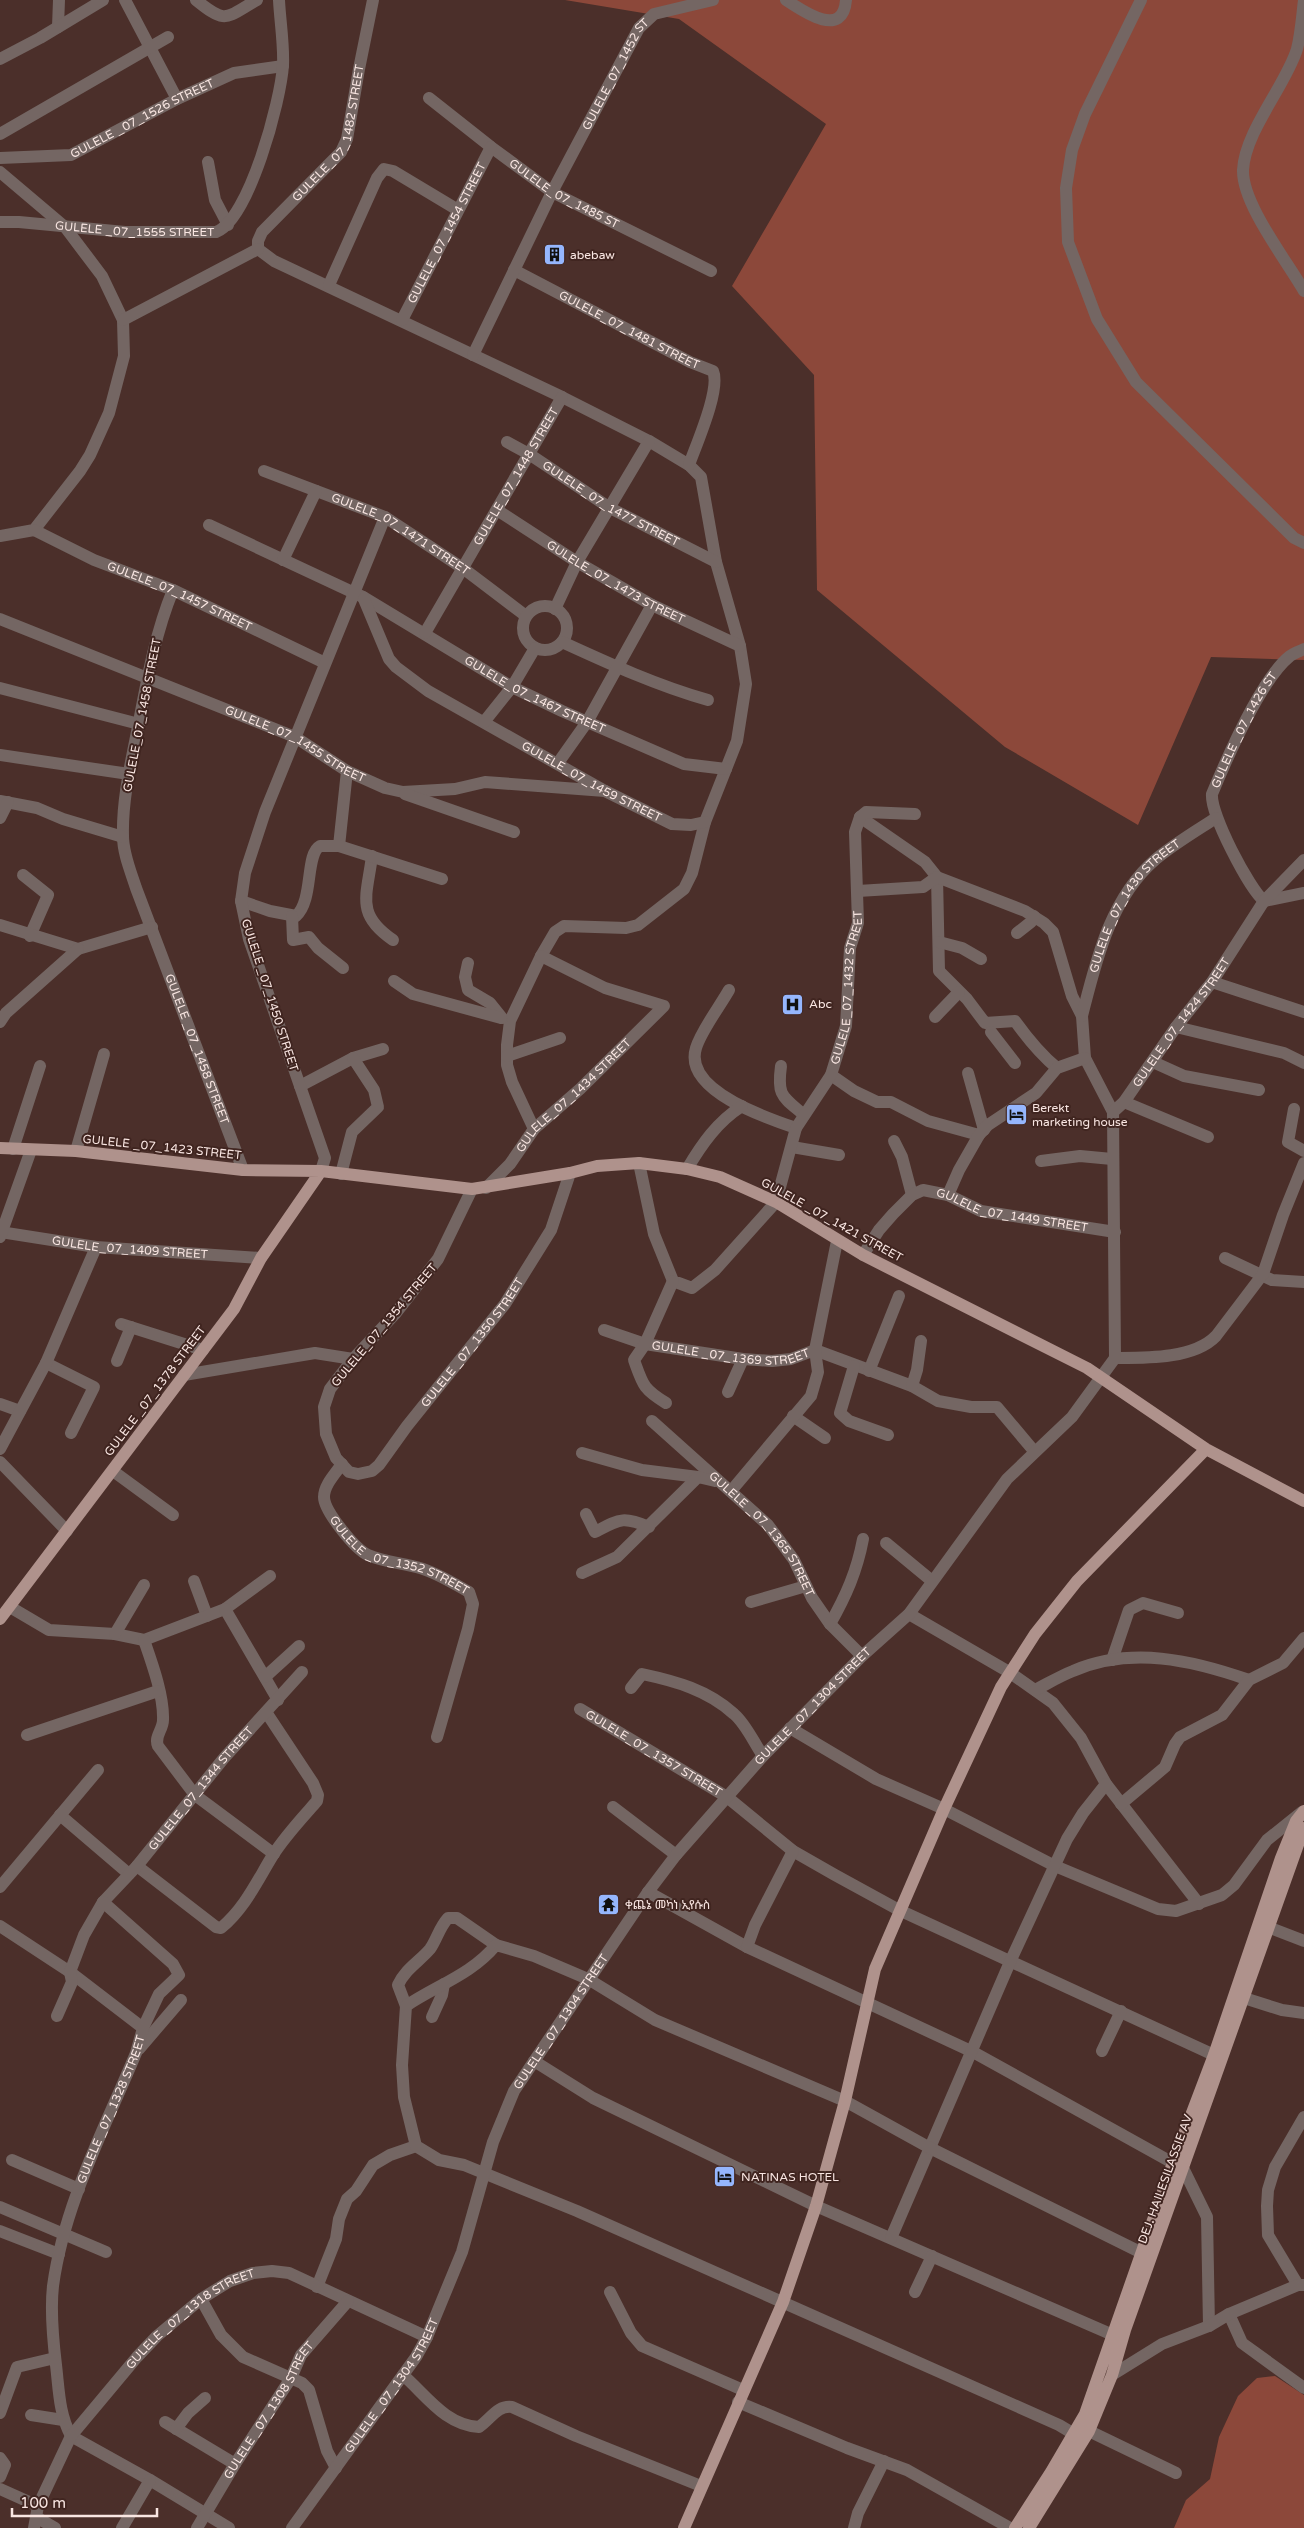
<svg xmlns="http://www.w3.org/2000/svg" width="1304" height="2528" viewBox="0 0 1304 2528" font-family="'Varela Round','Noto Sans Ethiopic',sans-serif">
	<rect width="100%" height="100%" fill="#4b2f2a"/>
	<path fill="#8c483a" d="M565,0H1304V660L1211,657L1138,825L1005,747L817,590L814,375L732,286L826,124L679,19Z
		M1275,2376L1304,2395V2528H1174L1186,2500L1210,2479L1219,2437L1238,2396L1257,2378Z"/>
	<g fill="none" stroke-linecap="round" stroke-linejoin="round">
		<g stroke="#746663" stroke-width="12">
			<path d="M125,0L177,99"/>
			<path d="M196,0C227,25 225,18 257,0"/>
			<path d="M786,0C804,12 843,39 846,0"/>
			<path d="M1141,0L1085,114L1072,150L1066,188L1068,242L1097,319L1136,382L1294,538L1304,543"/>
			<path d="M1304,0C1302,16 1301,33 1297,49C1286,85 1245,131 1243,170C1242,204 1287,261 1304,291"/>
			<path d="M58,27L59,0"/>
			<path d="M0,59L40,38L103,0"/>
			<path id="s1" d="M429,98L491,147L552,192L711,271"/>
			<path d="M0,134L168,37"/>
			<path id="s2" d="M0,158L71,155L177,99L234,73L283,66"/>
			<path d="M208,162L215,200L228,225"/>
			<path d="M0,172L65,227L102,276L123,320L124,356L109,413L90,455L80,471L34,530L0,536"/>
			<path id="s3" d="M0,222H19L125,232H216C249,220 281,100 283,65C284,44 280,21 279,0"/>
			<path d="M258,249L274,261L562,397L649,441L689,465L701,477L716,562L740,646L746,684L737,741L705,822L692,873L684,889L638,925L626,928L564,926L555,932L541,956L510,1021L507,1045V1065L512,1082L534,1129"/>
			<path id="s4" d="M258,249V241L262,232L341,152L347,139L359,69L373,0"/>
			<path id="s5" d="M514,270L690,362L713,371C721,389 696,445 689,465"/>
			<path d="M329,285L377,178L384,169L393,171L458,210"/>
			<path d="M123,320L258,249"/>
			<path id="s6" d="M402,320L491,147"/>
			<path id="s7" d="M473,355L552,192L639,28L654,14L713,0"/>
			<path id="s8" d="M507,442L529,454L610,508L716,562"/>
			<path id="s9" d="M264,471L385,517L464,569L526,616"/>
			<path id="s10" d="M497,510L577,562L652,605L740,646"/>
			<path id="s11" d="M209,525L363,597L512,687L562,711L684,764L726,769"/>
			<path id="s12" d="M34,530L94,560L173,590L325,663"/>
			<path d="M283,560L316,491"/>
			<path id="s13" d="M173,590C155,634 147,680 138,727C131,762 122,800 123,836C123,854 131,872 136,888L243,1170"/>
			<path id="s14" d="M363,597L389,659L396,667L428,691L605,791L672,824L691,825L705,822"/>
			<circle cx="545" cy="628" r="22"/>
			<path d="M555,609L577,562L649,441"/>
			<path id="s15" d="M0,619L295,737L347,771L385,788L403,792L455,789L485,782L605,791"/>
			<path id="s16" d="M425,633L562,397"/>
			<path d="M562,642C610,664 658,686 708,700"/>
			<path d="M0,688L139,724"/>
			<path d="M484,722L512,687L535,648"/>
			<path d="M0,755L129,774"/>
			<path d="M558,763L587,722L652,605"/>
			<path d="M405,794L514,832"/>
			<path d="M0,801L37,808L63,819L123,837"/>
			<path d="M860,817L925,862L937,877L939,971L967,999L985,1023L1015,1021C1028,1039 1040,1054 1057,1068"/>
			<path d="M0,818L8,802"/>
			<path d="M339,846L347,771"/>
			<path d="M372,856C367,896 355,914 393,940"/>
			<path d="M23,875L48,895L30,936"/>
			<path d="M858,891L923,887L937,877L1025,911L1044,923L1053,932L1072,996L1082,1016L1085,1058L1113,1112"/>
			<path d="M241,901L270,911L296,916C314,900 305,854 320,846H339L442,879"/>
			<path id="s17" d="M1264,901C1249,888 1210,814 1212,794C1227,758 1261,679 1290,656C1294,653 1300,651 1304,649"/>
			<path d="M1264,901L1304,893"/>
			<path d="M292,916L293,940L309,937L318,948L343,968"/>
			<path d="M0,925L78,949L152,927"/>
			<path d="M1017,933L1031,922L1034,916"/>
			<path d="M939,942L962,948L981,959"/>
			<path d="M468,963L465,977L468,990L490,1003L502,1018"/>
			<path d="M394,981L413,994L501,1018"/>
			<path d="M1212,982L1304,1012"/>
			<path d="M729,990C720,1006 701,1031 696,1048C683,1090 766,1118 796,1128"/>
			<path id="s18" d="M1082,1016C1096,961 1110,898 1156,859C1174,844 1196,831 1216,818"/>
			<path d="M935,1017L959,992"/>
			<path d="M0,1022L6,1013L78,949"/>
			<path d="M1176,1027L1284,1053L1304,1063"/>
			<path d="M991,1032L1015,1063"/>
			<path d="M507,1056L560,1038"/>
			<path d="M1153,1062L1184,1076L1259,1090"/>
			<path d="M781,1066C777,1096 782,1096 804,1115"/>
			<path d="M968,1073L984,1130"/>
			<path d="M831,1075L854,1091L877,1102H891L928,1121L979,1135"/>
			<path d="M300,1086L353,1058L383,1049"/>
			<path d="M1124,1102L1208,1137"/>
			<path d="M1294,1109L1288,1142L1304,1151"/>
			<path d="M894,1141L902,1157L912,1195"/>
			<path d="M792,1147L839,1155"/>
			<path d="M13,1149L40,1066"/>
			<path d="M76,1151L104,1054"/>
			<path d="M1041,1161L1080,1156L1112,1159"/>
			<path id="s19" d="M639,1163L654,1234L673,1281L692,1288L715,1270L776,1202L796,1128L831,1075L846,1026L850,948L858,923L855,832L860,817L866,812L915,814"/>
			<path d="M687,1169C702,1144 717,1122 742,1106"/>
			<path d="M321,1171L325,1158L249,939L241,901L245,873L265,812L385,517"/>
			<path d="M341,1174L352,1132L378,1107L374,1090L353,1058"/>
			<path id="s20" d="M486,1188L510,1164L534,1129L580,1089L664,1006L605,988L541,956"/>
			<path id="s21" d="M472,1189L438,1259L395,1314L353,1359L330,1389L324,1407L326,1434L336,1458L349,1472L358,1474L372,1471L379,1465L407,1426L505,1304L551,1230L570,1173"/>
			<path d="M948,1195L959,1170L979,1135L988,1125L1036,1093L1057,1068L1085,1058"/>
			<path id="s22" d="M0,1232L96,1247L261,1258"/>
			<path d="M0,1237L31,1150"/>
			<path id="s23" d="M863,1255L879,1230L893,1214L912,1195L923,1190L948,1195L981,1211L1115,1232"/>
			<path d="M1225,1258L1272,1280L1304,1282"/>
			<path d="M121,1324L203,1350"/>
			<path id="s24" d="M604,1330L645,1344L743,1359L772,1361L791,1359L815,1350L912,1386L938,1401L971,1407H997L1034,1451"/>
			<path d="M1115,1358C1146,1358 1194,1359 1216,1336L1263,1274L1283,1215L1304,1163"/>
			<path d="M117,1361L131,1327"/>
			<path d="M46,1363L94,1387L71,1433"/>
			<path d="M854,1366L840,1413L849,1421L888,1435"/>
			<path d="M869,1371L899,1296"/>
			<path d="M184,1375L315,1353L353,1359"/>
			<path d="M912,1386L917,1370L921,1341"/>
			<path d="M728,1392L743,1359"/>
			<path d="M666,1403C643,1389 643,1385 634,1360L645,1344L673,1281"/>
			<path d="M0,1404L20,1411"/>
			<path d="M793,1416L825,1438"/>
			<path id="s25" d="M652,1421L768,1525L794,1560L812,1598L830,1624L862,1656"/>
			<path d="M0,1449L46,1363L96,1247"/>
			<path d="M582,1453L642,1470L698,1477"/>
			<path d="M0,1462L67,1531"/>
			<path id="s26" d="M342,1464C335,1474 324,1485 324,1497C324,1511 355,1549 368,1555C384,1562 402,1563 420,1568C437,1573 453,1583 469,1592L473,1604L468,1629L437,1737"/>
			<path d="M113,1471L173,1515"/>
			<path d="M731,1491L811,1396L818,1372L815,1350L837,1241"/>
			<path d="M586,1514L595,1532C620,1519 623,1516 649,1527"/>
			<path d="M886,1543L932,1581"/>
			<path d="M582,1573L617,1557L698,1477L715,1481"/>
			<path d="M194,1581L207,1616"/>
			<path d="M751,1602L806,1586"/>
			<path d="M10,1607L49,1630L115,1634L144,1640L225,1609L270,1576"/>
			<path d="M225,1609L278,1700"/>
			<path d="M909,1614L1009,1672L1053,1703L1081,1738L1106,1784L1199,1904"/>
			<path d="M830,1624C846,1596 857,1571 863,1539"/>
			<path d="M115,1634L144,1585"/>
			<path d="M144,1640C152,1663 164,1696 163,1720C163,1730 154,1736 158,1746L195,1795L274,1854"/>
			<path d="M1112,1660L1129,1610L1143,1603L1178,1613"/>
			<path d="M265,1677L299,1646"/>
			<path d="M631,1688L642,1674C675,1681 708,1690 734,1714C746,1724 754,1743 763,1756"/>
			<path d="M1035,1690C1047,1684 1060,1676 1073,1671C1131,1646 1192,1660 1249,1680"/>
			<path id="s27" d="M580,1709L727,1797L793,1851L835,1875L899,1910L1214,2055"/>
			<path d="M790,1728L876,1779L944,1809L1055,1866L1158,1909L1176,1911L1222,1895L1234,1885L1267,1840L1302,1812"/>
			<path d="M27,1735L158,1691"/>
			<path d="M1121,1804L1165,1767L1175,1744L1180,1737L1222,1715L1249,1680L1283,1663L1304,1638"/>
			<path d="M613,1807L676,1855"/>
			<path d="M60,1815L129,1874"/>
			<path d="M137,1866L216,1927L221,1928C245,1908 257,1881 273,1855C285,1836 302,1818 317,1801L318,1795L313,1783L266,1712"/>
			<path d="M0,1887L98,1770"/>
			<path d="M648,1892L747,1947L973,2052L1173,2163"/>
			<path d="M0,1926L70,1972L143,2028"/>
			<path d="M1268,1927L1304,1941"/>
			<path d="M747,1947L755,1925L793,1851"/>
			<path d="M1244,1998L1282,2010L1304,2013"/>
			<path d="M406,2006L398,1985C405,1969 420,1961 430,1949C437,1939 439,1928 448,1918H457L496,1945"/>
			<path id="s28" d="M57,2016L72,1982L70,1972L84,1935L103,1902L137,1866L224,1758L302,1672"/>
			<path d="M432,2017L442,1995L444,1984"/>
			<path d="M139,2049L181,2000"/>
			<path d="M1102,2051L1121,2011"/>
			<path d="M534,2061L593,2098L816,2206L1113,2335"/>
			<path d="M12,2160L79,2189"/>
			<path d="M1183,2168L1207,2217L1209,2326"/>
			<path d="M0,2207L106,2252"/>
			<path d="M0,2231L59,2254"/>
			<path d="M891,2238L1010,1962L1067,1839L1083,1813L1106,1784"/>
			<path d="M1298,2285L1268,2235L1267,2206L1268,2190L1275,2167L1304,2117"/>
			<path d="M317,2287L336,2239L339,2219L347,2199L356,2191L373,2165L390,2155L416,2146"/>
			<path d="M610,2292L631,2333L642,2346L743,2390"/>
			<path d="M915,2292L932,2256"/>
			<path d="M201,2299L221,2335L243,2357L302,2383L309,2390L327,2451L336,2468"/>
			<path d="M1229,2314L1242,2343L1304,2388"/>
			<path d="M403,2375C426,2395 445,2425 479,2427C491,2419 497,2405 512,2407L576,2436L701,2486"/>
			<path d="M1112,2375L1162,2344L1209,2326L1229,2314L1298,2285H1304"/>
			<path d="M738,2402L847,2448L907,2470L1010,2528"/>
			<path d="M0,2413L17,2367L55,2358"/>
			<path d="M31,2415L63,2420"/>
			<path d="M165,2422L235,2464"/>
			<path d="M176,2429L188,2413L205,2398"/>
			<path d="M1089,2431L1176,2473"/>
			<path d="M1074,2434L1059,2425L577,2211L464,2165L439,2160L416,2146L404,2097L402,2065L406,2006C437,1985 471,1975 496,1945L534,1956L588,1979L655,2020L845,2101L930,2148L1142,2253"/>
			<path id="s29" d="M71,2436C59,2414 59,2390 56,2365C53,2340 50,2312 53,2286C64,2204 105,2128 136,2053L143,2028L159,1994L179,1975L173,1964L103,1902"/>
			<path d="M71,2436L150,2480L229,2528"/>
			<path d="M0,2458L5,2465L0,2477"/>
			<path d="M0,2489L38,2506"/>
			<path d="M36,2517L55,2528"/>
			<path id="s30" d="M34,2528L38,2506L71,2436L137,2357L157,2336L201,2299L230,2281L253,2273L272,2271L289,2273L427,2337"/>
			<path d="M122,2528L150,2480"/>
			<path id="s31" d="M197,2528L235,2464L291,2378L301,2355L348,2301"/>
			<path id="s32" d="M292,2528L416,2357L427,2337L462,2252L493,2142L514,2091L648,1892L676,1855L763,1756L862,1656L909,1614L1007,1479L1072,1417L1115,1358L1113,1112L1124,1102L1176,1027L1212,982L1264,901L1304,860"/>
			<path d="M854,2528L858,2513L884,2461"/>
		</g>
		<path stroke="#af928c" stroke-width="12" d="M0,1148L76,1151L243,1170L321,1171L472,1189L570,1173L597,1166L639,1163L687,1169L720,1177L776,1202L863,1255L1087,1368L1206,1449L1304,1501
			M0,1619L234,1309L261,1258L321,1171
			M684,2528L783,2302L816,2206L845,2101L875,1969L944,1809L1001,1687L1035,1634L1077,1581L1206,1449
			M1015,2528L1051,2472L1085,2414L1173,2163L1214,2055L1281,1858L1296,1821L1304,1811
			M1029,2528L1089,2431L1112,2375L1125,2330L1304,1828"/>
	</g>
	<defs>
		<symbol id="building-square" viewBox="-11 -11 22 22"><rect x="-9" y="-9" width="18" height="18" rx="4" fill="#95b6fd" stroke="#402520"/><path d="M-4-6H4V6H1V3H-1V6H-4ZM-2.5-4.3h1.7v1.8h-1.7ZM.8-4.3h1.7v1.8H.8ZM-2.5-1h1.7V.8h-1.7ZM.8-1h1.7V.8H.8Z" fill="#111"/></symbol>
		<symbol id="hospital-square" viewBox="-11 -11 22 22"><rect x="-9" y="-9" width="18" height="18" rx="4" fill="#95b6fd" stroke="#402520"/><path d="M-5-5h3v3.5h4V-5h3V5h-3V1.5h-4V5h-3Z" fill="#111"/></symbol>
		<symbol id="hotel-square" viewBox="-11 -11 22 22"><rect x="-9" y="-9" width="18" height="18" rx="4" fill="#95b6fd" stroke="#402520"/><path d="M-6-4.5h1.5V1H6V5H4.5V3h-9V5H-6ZM-4 0a1.8 1.8 0 1 1 3.6 0ZM.5 0V-2.5h3Q6-2.5 6 0Z" fill="#111"/></symbol>
		<symbol id="temple-square" viewBox="-11 -11 22 22"><rect x="-9" y="-9" width="18" height="18" rx="4" fill="#95b6fd" stroke="#402520"/><path d="M0-6L5-2H3V0L6.5 2.5H4V6H1.5V3h-3V6H-4V2.5H-6.5L-3 0V-2H-5Z" fill="#111"/></symbol>
	</defs>
	<g fill-rule="evenodd">
		<use href="#building-square" x="542" y="242" width="25" height="25"/>
		<use href="#hospital-square" x="780" y="992" width="25" height="25"/>
		<use href="#hotel-square" x="1004" y="1102" width="25" height="25"/>
		<use href="#temple-square" x="596" y="1892" width="25" height="25"/>
		<use href="#hotel-square" x="712" y="2164" width="25" height="25"/>
	</g>
	<g text-anchor="middle" stroke-width="4" stroke-linejoin="round" paint-order="stroke">
		<g font-size="12" fill="#f9e6e2" stroke="#402520">
			<text dy="4" stroke="none"><textPath href="#s7" startOffset="315">GULELE_07_1452 ST</textPath></text>
			<text dy="4" stroke="none"><textPath href="#s2" startOffset="151">GULELE _07_1526 STREET</textPath></text>
			<text dy="4" stroke="none"><textPath href="#s4" startOffset="142">GULELE_07_1482 STREET</textPath></text>
			<text dy="4" stroke="none"><textPath href="#s1" startOffset="166">GULELE_07_1485 ST</textPath></text>
			<text dy="4" stroke="none"><textPath href="#s3" startOffset="135">GULELE _07_1555 STREET</textPath></text>
			<text dy="4" stroke="none"><textPath href="#s6" startOffset="98">GULELE_07_1454 STREET</textPath></text>
			<text dy="4" stroke="none"><textPath href="#s5" startOffset="130">GULELE_07_1481 STREET</textPath></text>
			<text dy="4" stroke="none"><textPath href="#s16" startOffset="181">GULELE_07_1448 STREET</textPath></text>
			<text dy="4" stroke="none"><textPath href="#s8" startOffset="121">GULELE_07_1477 STREET</textPath></text>
			<text dy="4" stroke="none"><textPath href="#s9" startOffset="151">GULELE_07_1471 STREET</textPath></text>
			<text dy="4" stroke="none"><textPath href="#s10" startOffset="139">GULELE_07_1473 STREET</textPath></text>
			<text dy="4" stroke="none"><textPath href="#s12" startOffset="160">GULELE_07_1457 STREET</textPath></text>
			<text dy="4" stroke="none"><textPath href="#s11" startOffset="368">GULELE_07_1467 STREET</textPath></text>
			<text transform="translate(142 715) rotate(-79)" y="4">GULELE_07_1458 STREET</text>
			<text dy="4" stroke="none"><textPath href="#s17" startOffset="192">GULELE _07_1426 ST</textPath></text>
			<text dy="4" stroke="none"><textPath href="#s15" startOffset="321">GULELE_07_1455 STREET</textPath></text>
			<text dy="4" stroke="none"><textPath href="#s14" startOffset="305">GULELE_07_1459 STREET</textPath></text>
			<text dy="4" stroke="none"><textPath href="#s18" startOffset="125">GULELE _07_1430 STREET</textPath></text>
			<text dy="4" stroke="none"><textPath href="#s19" startOffset="494">GULELE_07_1432 STREET</textPath></text>
			<text transform="translate(270 995) rotate(72)" y="4">GULELE _07_1450 STREET</text>
			<text dy="4" stroke="none"><textPath href="#s32" startOffset="1806">GULELE_07_1424 STREET</textPath></text>
			<text dy="4" stroke="none"><textPath href="#s13" startOffset="478">GULELE _07_1458 STREET</textPath></text>
			<text dy="4" stroke="none"><textPath href="#s20" startOffset="128">GULELE_07_1434 STREET</textPath></text>
			<text transform="translate(162 1147) rotate(6)" y="4">GULELE _07_1423 STREET</text>
			<text dy="4" stroke="none"><textPath href="#s23" startOffset="182">GULELE_07_1449 STREET</textPath></text>
			<text transform="translate(832 1220) rotate(29)" y="4">GULELE _07_1421 STREET</text>
			<text dy="4" stroke="none"><textPath href="#s22" startOffset="131">GULELE_07_1409 STREET</textPath></text>
			<text transform="translate(384 1325) rotate(-50)" y="4">GULELE_07_1354 STREET</text>
			<text dy="4" stroke="none"><textPath href="#s21" startOffset="525">GULELE _07_1350 STREET</textPath></text>
			<text dy="4" stroke="none"><textPath href="#s24" startOffset="130">GULELE _07_1369 STREET</textPath></text>
			<text transform="translate(155 1391) rotate(-53)" y="4">GULELE _07_1378 STREET</text>
			<text dy="4" stroke="none"><textPath href="#s25" startOffset="159">GULELE _07_1365 STREET</textPath></text>
			<text dy="4" stroke="none"><textPath href="#s26" startOffset="140">GULELE _07_1352 STREET</textPath></text>
			<text dy="4" stroke="none"><textPath href="#s32" startOffset="984">GULELE _07_1304 STREET</textPath></text>
			<text dy="4" stroke="none"><textPath href="#s27" startOffset="86">GULELE_07_1357 STREET</textPath></text>
			<text dy="4" stroke="none"><textPath href="#s28" startOffset="275">GULELE_07_1344 STREET</textPath></text>
			<text dy="4" stroke="none"><textPath href="#s32" startOffset="579">GULELE _07_1304 STREET</textPath></text>
			<text dy="4" stroke="none"><textPath href="#s29" startOffset="339">GULELE _07_1328 STREET</textPath></text>
			<text transform="translate(1165 2179) rotate(-70)" y="4">DEJ. HAILESILASSIE AV</text>
			<text dy="4" stroke="none"><textPath href="#s30" startOffset="269">GULELE _07_1318 STREET</textPath></text>
			<text dy="4" stroke="none"><textPath href="#s32" startOffset="174">GULELE _07_1304 STREET</textPath></text>
			<text dy="4" stroke="none"><textPath href="#s31" startOffset="138">GULELE _07_1308 STREET</textPath></text>
		</g>
		<g font-size="12" fill="#f9e6e2" stroke="#402520" text-anchor="start">
			<text x="570" y="259">abebaw</text>
			<text x="809" y="1008">Abc</text>
			<text x="1032" y="1112">Berekt<tspan x="1032" dy="14">marketing house</tspan></text>
			<text x="625" y="1909">ቀጨኔ መካነ ኢየሱስ</text>
			<text x="741" y="2181">NATINAS HOTEL</text>
		</g>
	</g>
	<path d="M12 2508v8h145v-8" fill="none" stroke="#f9e6e2" stroke-width="2.5"/>
	<text x="20" y="2508" font-size="15" fill="#f9e6e2" stroke="#402520" stroke-width="4" paint-order="stroke">100 m</text>
</svg>
